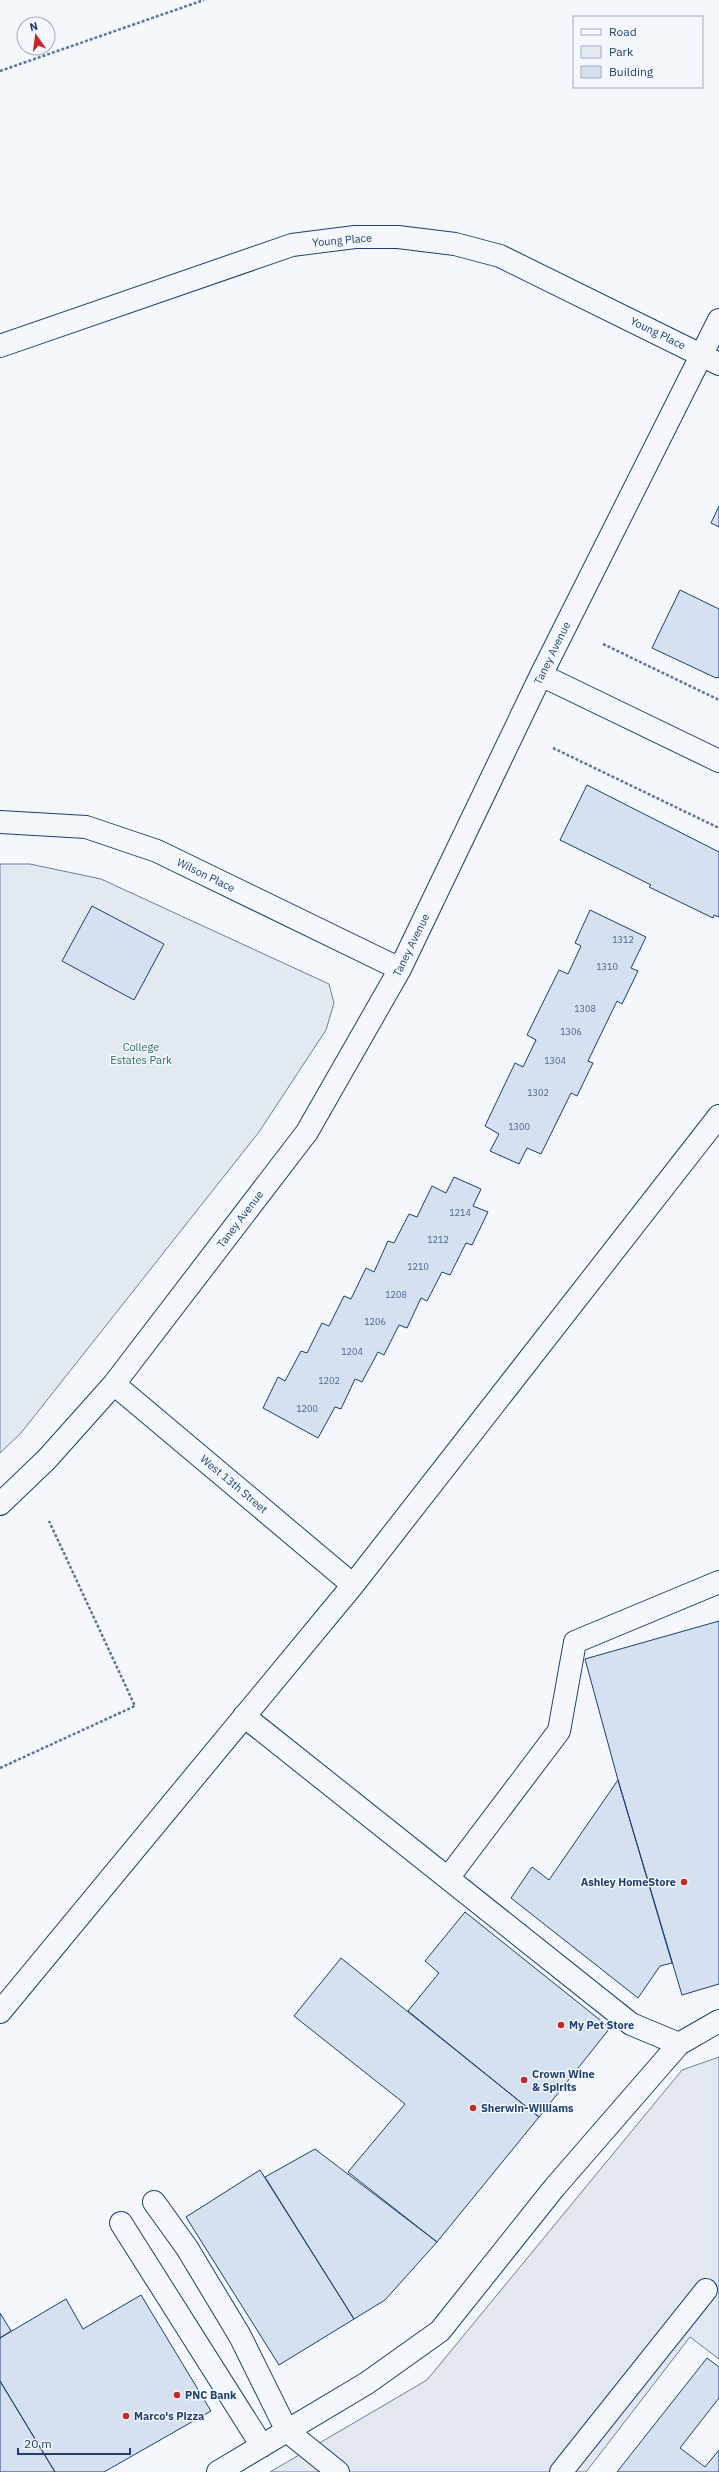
<svg xmlns="http://www.w3.org/2000/svg" width="719" height="2472" viewBox="0 0 719 2472" font-family="'IBM Plex Sans',sans-serif">
	<rect width="100%" height="100%" fill="#f4f7fb"/>
	<path fill="#e3e9f0" stroke="#687fa3" d="M0,864H30L101,879L329,984L334,1003L326,1030L259,1132L21,1433L0,1453Z"/>
	<path fill="#e3e8f0" stroke="#687fa3" d="M719,2057V2359L690,2337L586,2472H270L427,2380L682,2070Z"/>
	<path fill="#d5e0f0" stroke="#1d3f73" d="M719,506V527L711,523Z
		M680,590L719,609V677L716,678L652,648Z
		M587,785L719,852V917L714,915L713,918L649,887L651,885L621,870L560,840Z
		M92,906L164,944L134,1000L62,961Z
		M590,910L646,937L631,968L638,971L622,1004L617,1001L588,1061L593,1063L577,1096L571,1093L541,1154L527,1148L519,1164L490,1151L499,1134L485,1126L515,1063L523,1067L536,1040L527,1035L559,970L568,974L581,946L575,943Z
		M454,1177L481,1189L473,1206L488,1212L472,1245L466,1243L450,1275L442,1272L427,1301L421,1298L407,1328L399,1325L384,1355L378,1352L362,1382L355,1379L341,1409L335,1407L318,1438L263,1408L278,1377L285,1381L301,1351L307,1353L322,1323L329,1326L344,1296L351,1299L366,1268L374,1272L388,1241L394,1243L409,1214L417,1217L432,1186L446,1193Z
		M719,1621V1984L682,1995L618,1780L585,1659Z
		M618,1780L672,1963L660,1966L638,1998L511,1898L532,1867L549,1880Z
		M465,1912L610,2028L539,2117L408,2011L439,1973L425,1961Z
		M341,1958L539,2117L437,2242L348,2172L405,2104L294,2016Z
		M315,2149L437,2242L385,2300L354,2319L265,2177Z
		M260,2170L354,2319L279,2365L186,2217Z
		M141,2295L211,2411L104,2472H55L0,2381V2338L66,2299L83,2329Z
		M0,2313L11,2331L0,2338Z
		M707,2358L719,2367V2398L680,2448L705,2467L719,2450V2472H617Z
		M0,2381L55,2472H0Z"/>
	<g fill="none" stroke-linecap="round" stroke-linejoin="round">
		<defs>
			<path id="minor" d="M0,346L292,245L355,237H398L455,244L500,256L719,364
				M541,675L719,761
				M0,822L86,827L157,851L400,969
				M114,1384L353,1585
				M0,1504L47,1459L114,1384L307,1132L400,969L541,675L719,320
				M244,1716L631,2024L679,2044
				M448,1878L559,1731L575,1642L719,1582
				M0,2012L353,1585L719,1116
				M154,2202L187,2248L240,2336L287,2431L338,2472
				M121,2223L262,2446
				M218,2472L367,2383L440,2331L554,2188L679,2044L719,2021
				M561,2472L706,2290"/>
		</defs>
		<use href="#minor" stroke="#1d3f73" stroke-width="24"/>
		<path stroke="#5e769c" stroke-width="2.5" stroke-dasharray="3 2" stroke-linecap="butt" d="M0,71L204,0
			M603,644L719,700
			M553,748L719,828
			M0,1768L135,1706L49,1521"/>
		<use href="#minor" stroke="#f4f7fb" stroke-width="22"/>
	</g>
	<g fill="#c62828" stroke="#f4f7fb" stroke-width="1.5">
		<circle cx="684" cy="1882" r="4"/>
		<circle cx="561" cy="2025" r="4"/>
		<circle cx="524" cy="2080" r="4"/>
		<circle cx="473" cy="2108" r="4"/>
		<circle cx="177" cy="2395" r="4"/>
		<circle cx="126" cy="2416" r="4"/>
	</g>
	<g text-anchor="middle" stroke-width="3" stroke-linejoin="round" paint-order="stroke">
		<g font-size="9" fill="#4b6792">
			<text x="623" y="943">1312</text>
			<text x="607" y="970">1310</text>
			<text x="585" y="1012">1308</text>
			<text x="571" y="1035">1306</text>
			<text x="555" y="1064">1304</text>
			<text x="538" y="1096">1302</text>
			<text x="519" y="1130">1300</text>
			<text x="460" y="1216">1214</text>
			<text x="438" y="1243">1212</text>
			<text x="418" y="1270">1210</text>
			<text x="396" y="1298">1208</text>
			<text x="375" y="1325">1206</text>
			<text x="352" y="1355">1204</text>
			<text x="329" y="1384">1202</text>
			<text x="307" y="1412">1200</text>
		</g>
		<g font-size="11" fill="#1d3f73" stroke="#f4f7fb">
			<text transform="translate(342 240) rotate(-5)" y="4">Young Place</text>
			<text transform="translate(658 333) rotate(26)" y="4">Young Place</text>
			<text transform="translate(552 653) rotate(-64)" y="4">Taney Avenue</text>
			<text transform="translate(206 875) rotate(26)" y="4">Wilson Place</text>
			<text transform="translate(411 945) rotate(-64)" y="4">Taney Avenue</text>
			<text transform="translate(240 1219) rotate(-53)" y="4">Taney Avenue</text>
			<text transform="translate(234 1484) rotate(40)" y="4">West 13th Street</text>
		</g>
		<g font-size="11" fill="#2c6c60" stroke="#f4f7fb">
			<text x="141" y="1051">College<tspan x="141" dy="13">Estates Park</tspan></text>
		</g>
		<g font-size="11" font-weight="bold" fill="#1d3f73" stroke="#f4f7fb" text-anchor="start">
			<text x="676" y="1886" text-anchor="end">Ashley HomeStore</text>
			<text x="569" y="2029">My Pet Store</text>
			<text x="532" y="2078">Crown Wine<tspan x="532" dy="13">&amp; Spirits</tspan></text>
			<text x="481" y="2112">Sherwin-Williams</text>
			<text x="185" y="2399">PNC Bank</text>
			<text x="134" y="2420">Marco's Pizza</text>
		</g>
	</g>
	<rect x="573" y="16" width="130" height="72" fill="#f4f7fb" stroke="#9eadc5"/>
	<rect x="581" y="29" width="20" height="6" fill="#f4f7fb" stroke="#9eadc5"/>
	<text x="609" y="36" font-size="12" fill="#1d3f73">Road</text>
	<rect x="581" y="46" width="20" height="12" fill="#e3e9f0" stroke="#9eadc5"/>
	<text x="609" y="56" font-size="12" fill="#1d3f73">Park</text>
	<rect x="581" y="66" width="20" height="12" fill="#d5e0f0" stroke="#9eadc5"/>
	<text x="609" y="76" font-size="12" fill="#1d3f73">Building</text>
	<g transform="translate(36 36) rotate(346)"><circle r="19" fill="#f4f7fb" stroke="#9eadc5"/>
	<path d="M0-3L7 15L0 10L-7 15Z" fill="#c62828"/>
	<text y="-6" font-size="11" font-weight="bold" text-anchor="middle" fill="#1d3f73">N</text>
	</g>
	<path d="M18 2448v6h112v-6" fill="none" stroke="#1d3f73" stroke-width="2"/>
	<text x="24" y="2448" font-size="12" fill="#1d3f73" stroke="#f4f7fb" stroke-width="3" paint-order="stroke">20 m</text>
</svg>
